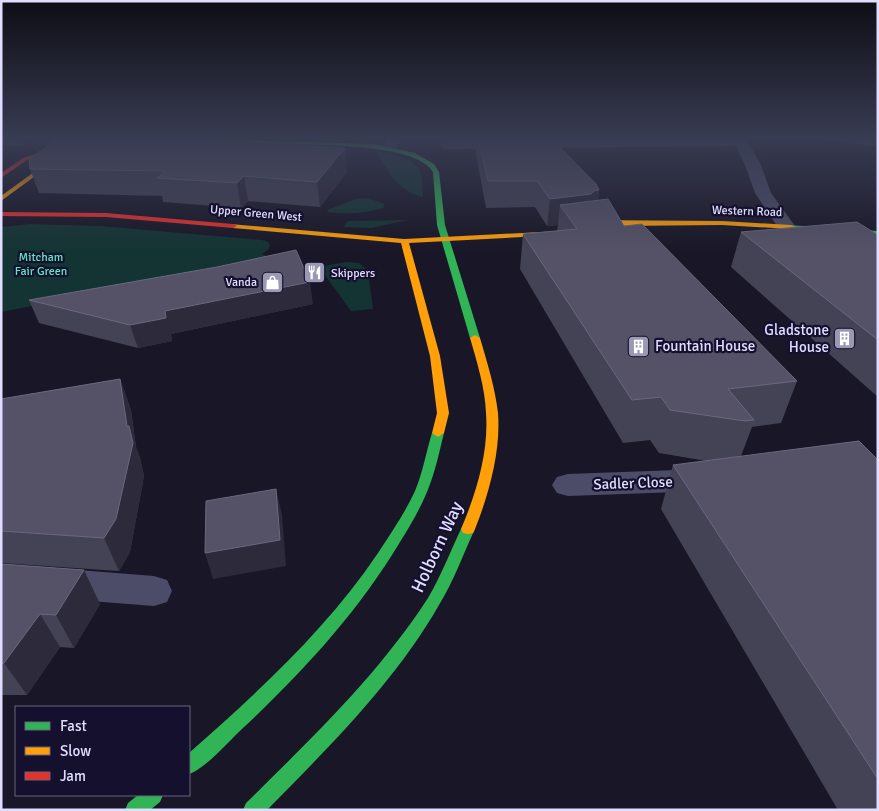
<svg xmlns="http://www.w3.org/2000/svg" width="879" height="811" viewBox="0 0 879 811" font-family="Signika,sans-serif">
	<rect width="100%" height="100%" fill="#191727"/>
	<path fill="#143433" d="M377,151C390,154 417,158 421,174C423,181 422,190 423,197C398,191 387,172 377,151Z
		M367,198L385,204L383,208C365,213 347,215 328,212L327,210L356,199Z
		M408,220L371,228L343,227L348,221Z
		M29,224L100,226L262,240L268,242L270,246L268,250L262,254L273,259L1,312V227Z
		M346,262L359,263L368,271L373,309L351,311L319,267Z"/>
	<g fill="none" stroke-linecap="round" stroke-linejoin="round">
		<path fill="#4c4c68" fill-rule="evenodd" d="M388,137H402L395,151H385L383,148Z
			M745,137L761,165L771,193L795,226L793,230L786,232L779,230L777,226L755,193L745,165L736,146L447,149L442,148L440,145L442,142L447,141Z
			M817,137L878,138V146L824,141Z
			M705,469L716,472L721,480L716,488L705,491L568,496L557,493L552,485L557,477L568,474Z
			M1,564L154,576L167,580L172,591L167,602L154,606L1,594Z"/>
		<path fill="#30b455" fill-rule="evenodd" d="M197,139L374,144L415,153L434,164L439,172L445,225L480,338L478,340H472L470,338L437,225L433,172C411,133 241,149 195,142Z
			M788,225L878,231V235L791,229H788Z
			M438,429L444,433C439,453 435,473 427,492C420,509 410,526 400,542C358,612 303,672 243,728C230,740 205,769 189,774V753C258,692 326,630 378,553C391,533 405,513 415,491C423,472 426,452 432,433Z
			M468,524L473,525L475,529C463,554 454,581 439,605C395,682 329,747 267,810H243L246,803C311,739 378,675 428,598C441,576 450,552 461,529L463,525Z
			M138,795H163L160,802L150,810H125L128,803Z"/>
		<path fill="#ff9f0a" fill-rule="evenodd" d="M59,154L64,155L1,201V196Z
			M584,220L722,221L791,225L795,227L791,229L722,225L616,226L587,224L583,222Z
			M230,224L404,239L560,231L564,233L560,235L409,243L440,356L449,413L444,433L438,437L432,433L437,413L430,356L401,243L233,228L229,226Z
			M475,335L480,338C487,362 495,387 498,413C501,451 489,494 475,529L473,533L468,534L463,533L461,529C476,494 489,452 486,413C485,388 477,362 470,338Z"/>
		<path fill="#e5322d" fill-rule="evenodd" d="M66,144L71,145L27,160L1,178V173L23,158Z
			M1,212L106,213L233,224L237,226L233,228L106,217L1,216Z"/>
	</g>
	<path fill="#444255" d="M1,137H158L347,172L320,207L248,201L241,208L163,202L162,196L39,193L30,169L54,142L34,149L30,140L23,145H1Z
		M476,137H550L599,190L598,200L624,226L797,381L781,423L752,427L741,456L878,460V810H838L661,509L673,465L707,461L659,453L650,440L623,443L520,269L523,234L557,231L558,225L547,226L535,207L486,208L476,154Z
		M741,232L878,235V397L731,267Z
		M29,300L313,304L171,334L172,341L138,348L39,323Z
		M120,379L131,410L136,447L140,458L144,476L130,552L119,571L1,563V399Z
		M1,564L100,604L74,648L60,647L27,695H1Z"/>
	<path fill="#2c2a3b" d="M20,137H68L34,149L30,140L23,145Z
		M345,148L347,172L320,207L317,182Z
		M244,176L248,201L241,208L237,183Z
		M599,190L595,216L560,205L558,225L547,226L550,199Z
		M310,282L313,304L171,334L172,341L138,348L130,325L165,311Z
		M120,379L131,410L136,447L140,458L144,476L130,552L119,571L104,538L127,426Z
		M276,489L282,515L286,566L213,579L205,553Z
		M84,570L100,604L74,648L56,615Z
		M40,614L60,647L27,695L4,663Z"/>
	<path fill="#555267" stroke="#6a687f" d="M60,137H158L345,148L317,182L244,176L237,183L157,178L165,171L30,169L29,159Z
		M478,137H550L596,184L599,190L594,191L591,194L550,199L537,181H488Z
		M608,199L624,226L642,224L797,381L728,389L754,420L745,421L670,410L661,397L632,400L523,234L577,229L560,205Z
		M857,222L878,235V340L741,232Z
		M296,250L310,282L165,311L166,318L130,325L29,300L217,267Z
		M120,379L127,426H129L133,443L116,519L104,538L1,531V399Z
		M859,441L878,460V779L673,465Z
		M276,489L280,540L205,553L206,501Z
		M1,564L84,570L56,615L40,614L4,663H1Z"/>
	<linearGradient id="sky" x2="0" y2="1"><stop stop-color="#0e0d15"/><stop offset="0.55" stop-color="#383c52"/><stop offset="1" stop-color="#383c52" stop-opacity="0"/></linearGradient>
	<rect width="879" height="251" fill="url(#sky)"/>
	<defs>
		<symbol id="restaurant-square" viewBox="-11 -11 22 22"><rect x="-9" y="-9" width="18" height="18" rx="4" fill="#9a98b3" stroke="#14102e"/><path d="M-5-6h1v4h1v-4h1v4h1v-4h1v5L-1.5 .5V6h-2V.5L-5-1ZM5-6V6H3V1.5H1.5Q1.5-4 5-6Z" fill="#fff"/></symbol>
		<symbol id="shop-square" viewBox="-11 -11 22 22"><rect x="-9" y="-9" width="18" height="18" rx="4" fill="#9a98b3" stroke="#14102e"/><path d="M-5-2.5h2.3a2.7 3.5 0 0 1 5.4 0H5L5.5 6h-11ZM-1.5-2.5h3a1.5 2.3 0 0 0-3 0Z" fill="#fff"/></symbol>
		<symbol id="building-square" viewBox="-11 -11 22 22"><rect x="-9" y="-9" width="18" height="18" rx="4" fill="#9a98b3" stroke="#14102e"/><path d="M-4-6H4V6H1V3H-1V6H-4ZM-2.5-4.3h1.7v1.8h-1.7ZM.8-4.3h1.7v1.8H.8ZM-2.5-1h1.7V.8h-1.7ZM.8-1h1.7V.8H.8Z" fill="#fff"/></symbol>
	</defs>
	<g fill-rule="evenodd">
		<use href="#restaurant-square" x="302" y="260" width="25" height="25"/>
		<use href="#shop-square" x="260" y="270" width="25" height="25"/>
		<use href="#building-square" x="832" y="326" width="25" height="25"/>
		<use href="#building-square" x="626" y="334" width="25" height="25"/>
	</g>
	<g text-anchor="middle" stroke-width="4.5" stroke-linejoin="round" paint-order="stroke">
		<g font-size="12" fill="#e0ddff" stroke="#14102e">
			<text transform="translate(747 211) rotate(2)" y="4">Western Road</text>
			<text transform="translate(256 213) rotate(5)" y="4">Upper Green West</text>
		</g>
		<g font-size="12" fill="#61e7c0" stroke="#14102e">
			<text x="41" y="261">Mitcham<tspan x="41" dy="14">Fair Green</tspan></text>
		</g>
		<g font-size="12" fill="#e0ddff" stroke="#14102e" text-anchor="start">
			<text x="331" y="277">Skippers</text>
			<text x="257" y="286" text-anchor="end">Vanda</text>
		</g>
		<g font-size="15" fill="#e0ddff" stroke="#14102e" text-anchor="end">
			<text x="829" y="335">Gladstone<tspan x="829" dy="17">House</tspan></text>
			<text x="655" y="351" text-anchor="start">Fountain House</text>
		</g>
		<g font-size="15" fill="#e0ddff" stroke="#14102e">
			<text transform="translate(633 483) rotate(-2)" y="5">Sadler Close</text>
		</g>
		<g font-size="18" fill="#e0ddff" stroke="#14102e">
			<text transform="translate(437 547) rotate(-65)" y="6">Holborn Way</text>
		</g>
	</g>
	<rect width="879" height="811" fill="none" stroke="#e0ddff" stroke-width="5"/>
	<rect x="15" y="706" width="175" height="90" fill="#14102e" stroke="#666282"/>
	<rect x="25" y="722" width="25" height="8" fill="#30b455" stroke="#666282"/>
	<text x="60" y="731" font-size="15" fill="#e0ddff">Fast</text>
	<rect x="25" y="747" width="25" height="8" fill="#ff9f0a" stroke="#666282"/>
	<text x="60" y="756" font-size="15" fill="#e0ddff">Slow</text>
	<rect x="25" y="772" width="25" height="8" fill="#e5322d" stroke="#666282"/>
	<text x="60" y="781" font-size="15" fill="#e0ddff">Jam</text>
</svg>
